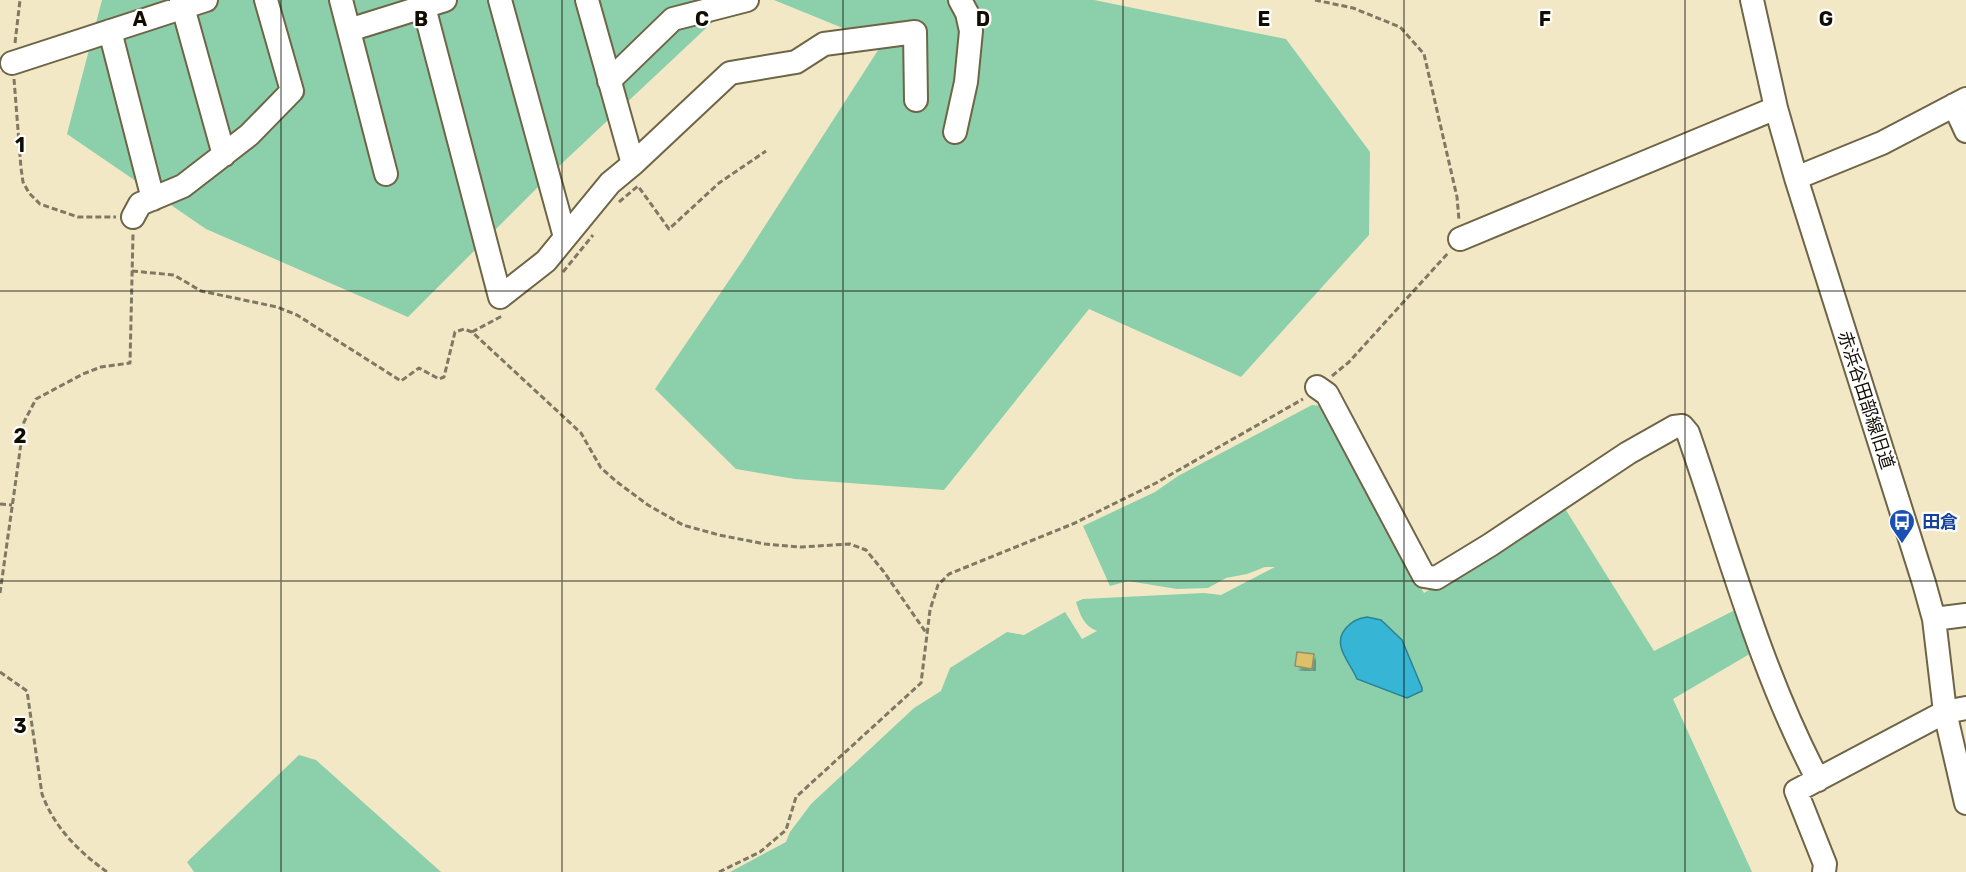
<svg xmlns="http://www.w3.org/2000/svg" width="1966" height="872" viewBox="0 0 1966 872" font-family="Rubik,'Noto Sans JP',sans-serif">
	<defs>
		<filter id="shadow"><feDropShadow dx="5.5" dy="5.5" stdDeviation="1.5" flood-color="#0004"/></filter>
	</defs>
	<rect width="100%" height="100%" fill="#f2e8c6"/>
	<path fill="#8bcfab" d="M102,0H736L557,168L408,317L206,229L67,134Z
		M774,0H1094L1286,39L1370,152L1369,235L1241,377L1089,309L944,490L795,479L736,469L655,389L743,260L882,44Z
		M1312,405L1322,406L1424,593L1564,507L1654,651L1735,610L1753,652L1673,699L1752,872H730L786,842L790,832L811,804L914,708L941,691L950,668L1007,632L1024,635L1065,612L1082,639L1097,631C1084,626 1080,615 1076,602L1083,599L1204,593L1221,595L1275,567H1265L1247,574L1226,578L1208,588L1177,589L1128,581L1110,586L1083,526L1155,492L1178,476Z
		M299,755L316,760L441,872H194L187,862Z"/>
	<path fill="#37b5d4" stroke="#2c8395" stroke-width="1.5" d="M1367,617L1381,620L1402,640L1422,688V691L1407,698L1357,679C1350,662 1331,645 1346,628C1352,621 1358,618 1367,617Z"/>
	<path fill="#dcc167" stroke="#968d6e" stroke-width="1.5" filter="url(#shadow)" d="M1297,652L1314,654L1312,669L1295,666Z"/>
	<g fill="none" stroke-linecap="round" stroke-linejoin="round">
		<defs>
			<path id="minor" d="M181,0L224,155
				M341,0L386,174
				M500,0L565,237
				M587,0L633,164
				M1752,0L1776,108L1796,178L1924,583L1934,619L1945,712L1966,803
				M424,7L500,297L546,261L610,183L633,164L730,73L796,62L824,44L915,32L916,100
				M349,30L445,0
				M110,31L153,199
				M12,63L206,0
				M609,81L673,19L747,0
				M1954,105L1966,131
				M955,132L966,82L971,31L967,13L960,0
				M1796,178L1882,143L1966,99
				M133,217L140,204L183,186L249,135L292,91L266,0
				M1460,239L1776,108
				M1317,387L1327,394L1424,576L1436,578L1490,545L1628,453L1674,427L1682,426L1688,433C1729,551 1760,670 1818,780
				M1934,619L1966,615
				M1824,872L1825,864L1796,791L1945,712L1966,708"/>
		</defs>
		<use href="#minor" stroke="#6e6547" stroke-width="26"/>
		<path stroke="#7f7862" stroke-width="3" stroke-dasharray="6 3" stroke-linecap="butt" d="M1315,0L1353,8L1400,27L1424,54L1457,197L1459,220
			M15,43L20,0
			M14,79L21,168L23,182L29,193L40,204L78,217H116
			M619,202L638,186L669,229L719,183L766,151
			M132,271L174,275L201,291L277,307L297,315L401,381L419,368L439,379L444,377L455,332L464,329L472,332L581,433L601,468L617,482L648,505L683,525L719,535L765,544L801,547L850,544L866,550L884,572L927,634
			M563,272L593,235
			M472,332L502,316
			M1332,376L1349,362L1449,252
			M0,504L12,505
			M0,593L24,422L36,399L83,374L101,367L130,363L133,234
			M0,672L27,691L42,794C54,827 78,851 107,872
			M719,872L760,852L786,830L796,797L921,683L930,610L938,585L949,574L1075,523L1156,483L1303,399"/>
		<use href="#minor" stroke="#fff" stroke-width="22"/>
	</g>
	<path fill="none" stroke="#110d03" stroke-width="1.5" stroke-opacity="0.55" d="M281,0V872M562,0V872M843,0V872M1123,0V872M1404,0V872M1685,0V872M0,291H1966M0,581H1966"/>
	<defs>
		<symbol id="bus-pin" viewBox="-11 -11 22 30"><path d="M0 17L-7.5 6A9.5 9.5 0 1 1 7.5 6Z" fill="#1a4fb4" stroke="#fff"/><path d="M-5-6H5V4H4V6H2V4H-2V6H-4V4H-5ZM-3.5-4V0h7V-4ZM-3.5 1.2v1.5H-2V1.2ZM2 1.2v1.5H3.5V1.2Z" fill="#fff"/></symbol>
	</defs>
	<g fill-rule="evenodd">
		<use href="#bus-pin" x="1887" y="507" width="30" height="40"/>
	</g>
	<g text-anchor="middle" stroke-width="4.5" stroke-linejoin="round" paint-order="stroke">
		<g font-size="18" fill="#110d03" stroke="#fff">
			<text transform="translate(1866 400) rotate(72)" y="6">赤浜谷田部線旧道</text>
		</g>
		<g font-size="18" font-weight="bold" fill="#164399" stroke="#fff" text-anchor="start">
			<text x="1922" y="528">田倉</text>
		</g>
	</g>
	<g font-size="20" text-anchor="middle" font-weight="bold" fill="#110d03" stroke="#fff" stroke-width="4.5" stroke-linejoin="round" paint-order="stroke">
		<text x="140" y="26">A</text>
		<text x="421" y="26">B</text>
		<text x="702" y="26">C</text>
		<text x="983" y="26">D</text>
		<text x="1264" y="26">E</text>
		<text x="1545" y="26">F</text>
		<text x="1826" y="26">G</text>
		<text x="20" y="152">1</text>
		<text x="20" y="443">2</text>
		<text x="20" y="733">3</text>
	</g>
</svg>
